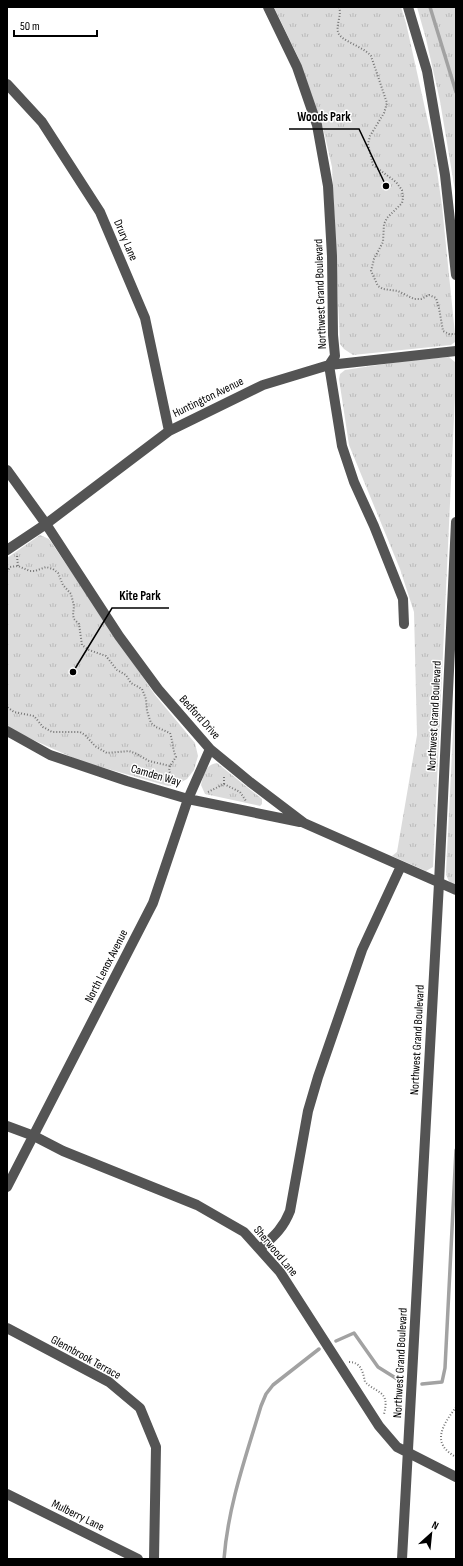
<svg xmlns="http://www.w3.org/2000/svg" width="463" height="1566" viewBox="0 0 463 1566" font-family="'Sofia Sans Condensed',sans-serif">
	<defs>
		<pattern id="park-tufts" width="24" height="20" patternUnits="userSpaceOnUse"><rect width="24" height="20" fill="#dbdbdb"/><path d="M3 7l-1-3M5 7V3M7 7l1-3M15 17l-1-3M17 17v-4M19 17l1-3" fill="none" stroke="#bababa"/></pattern>
	</defs>
	<rect width="100%" height="100%" fill="#fff"/>
	<path fill="url(#park-tufts)" d="M274,7H401L406,23L434,149L442,206L455,334V342L451,345L353,355L344,349L340,344L332,167L323,128L298,57Z
		M417,7H456V197L440,101L426,39Z
		M449,357L455,362L456,375L433,867L426,871L392,856L397,852L417,735L414,612L400,569L349,445L339,379L340,374L345,370L411,360Z
		M40,535L49,539L155,695L195,743L198,756L194,770L187,779L176,785L168,786L80,761L7,728V558Z
		M456,672V886C449,883 447,879 446,872Z
		M217,763L262,799V804L260,806L256,805L205,794L201,785C204,774 205,765 217,763Z"/>
	<g fill="none" stroke-linecap="round" stroke-linejoin="round">
		<path stroke="#a2a2a2" stroke-width="3.5" d="M430,7L456,92
			M336,1341L354,1333L378,1367L402,1382
			M422,1384L442,1382L445,1368L456,1150
			M224,1559C228,1506 246,1456 261,1406L266,1394L273,1385L319,1349"/>
		<path stroke="#767676" stroke-width="2" stroke-dasharray="1 2" stroke-linecap="butt" d="M339,7C342,15 336,24 338,32C340,41 363,46 371,56L387,103L384,113L370,136L368,144L373,165L396,182L402,190L403,198L402,203L387,218L384,224L383,242L374,259L371,271L378,286L383,289L398,291L414,299H421L429,295L436,298L439,308L443,331L449,334H456
			M17,556L18,566
			M7,572L10,567L18,566L30,571H35L46,567L53,569L58,573L63,585L71,594L74,606L73,615L74,619L79,624L82,645L89,650L106,656L117,670L126,675L131,683L142,689L146,699L147,711L151,723L156,727L170,733C173,741 172,748 176,757L170,766L149,761L137,754L129,751L107,753L95,746L85,735L80,732H52L43,727L34,716L14,712L7,707
			M170,766L169,771L177,785
			M224,784L240,792L246,801
			M208,792L224,784V775
			M349,1362C361,1362 363,1372 365,1382C378,1394 390,1391 384,1414
			M456,1407C443,1425 430,1443 456,1457"/>
		<path stroke="#545454" stroke-width="10" d="M268,7L297,67L317,125L328,186L332,256L333,335L335,356L329,365L342,446L354,482L374,526L403,599L404,624
			M408,7L427,71L445,175L456,275
			M7,84L42,122L100,212L145,318L169,431
			M7,470L46,524L119,636L158,689L210,749L250,782L304,823L456,890
			M7,550L46,524L169,431L263,385L329,365L456,351
			M7,731L50,755L127,781L188,799L300,822
			M7,1126L34,1136L63,1151L197,1205L244,1232L280,1272L379,1426L397,1447L456,1477
			M7,1187L153,903L188,799L210,749
			M260,1249C273,1237 283,1229 290,1211L308,1111L318,1077L362,950L401,866
			M7,1328L109,1382L140,1408L156,1447L154,1559
			M7,1494L138,1559
			M402,1559L439,883L456,522"/>
	</g>
	<g text-anchor="middle" stroke-width="3" stroke-linejoin="round" paint-order="stroke">
		<g font-size="12" fill="#000" stroke="#fff">
			<text transform="translate(126 240) rotate(67)" y="4">Drury Lane</text>
			<text transform="translate(320 294) rotate(-92)" y="4">Northwest Grand Boulevard</text>
			<text transform="translate(208 397) rotate(-26)" y="4">Huntington Avenue</text>
			<text transform="translate(434 716) rotate(-87)" y="4">Northwest Grand Boulevard</text>
			<text transform="translate(200 717) rotate(48)" y="4">Bedford Drive</text>
			<text transform="translate(156 775) rotate(16)" y="4">Camden Way</text>
			<text transform="translate(106 966) rotate(-63)" y="4">North Lenox Avenue</text>
			<text transform="translate(417 1040) rotate(-87)" y="4">Northwest Grand Boulevard</text>
			<text transform="translate(276 1251) rotate(50)" y="4">Sherwood Lane</text>
			<text transform="translate(86 1357) rotate(29)" y="4">Glennbrook Terrace</text>
			<text transform="translate(400 1363) rotate(-87)" y="4">Northwest Grand Boulevard</text>
			<text transform="translate(78 1515) rotate(26)" y="4">Mulberry Lane</text>
		</g>
	</g>
	<path fill="none" stroke="#000" stroke-width="1.5" d="M386 186L359 129H289M73 672L112 608H169"/>
	<g fill="#000" stroke="#fff" stroke-width="1.5">
		<circle cx="386" cy="186" r="4"/>
		<circle cx="73" cy="672" r="4"/>
	</g>
	<g font-size="13" text-anchor="middle" font-weight="bold" fill="#000" stroke="#fff" stroke-width="3" stroke-linejoin="round" paint-order="stroke">
		<text x="324" y="121">Woods Park</text>
		<text x="140" y="600">Kite Park</text>
	</g>
	<rect width="463" height="1566" fill="none" stroke="#000000" stroke-width="16"/>
	<g transform="translate(431 1534) rotate(27)" stroke="#ffffff" stroke-width="3" paint-order="stroke">
	<path d="M0-3L7 15L0 10L-7 15Z" fill="#000000"/>
	<text y="-6" font-size="11" font-weight="bold" text-anchor="middle" fill="#000000">N</text>
	</g>
	<path d="M14 30v6h83v-6" fill="none" stroke="#000000" stroke-width="2"/>
	<text x="20" y="30" font-size="12" fill="#000000" stroke="#ffffff" stroke-width="3" paint-order="stroke">50 m</text>
</svg>
